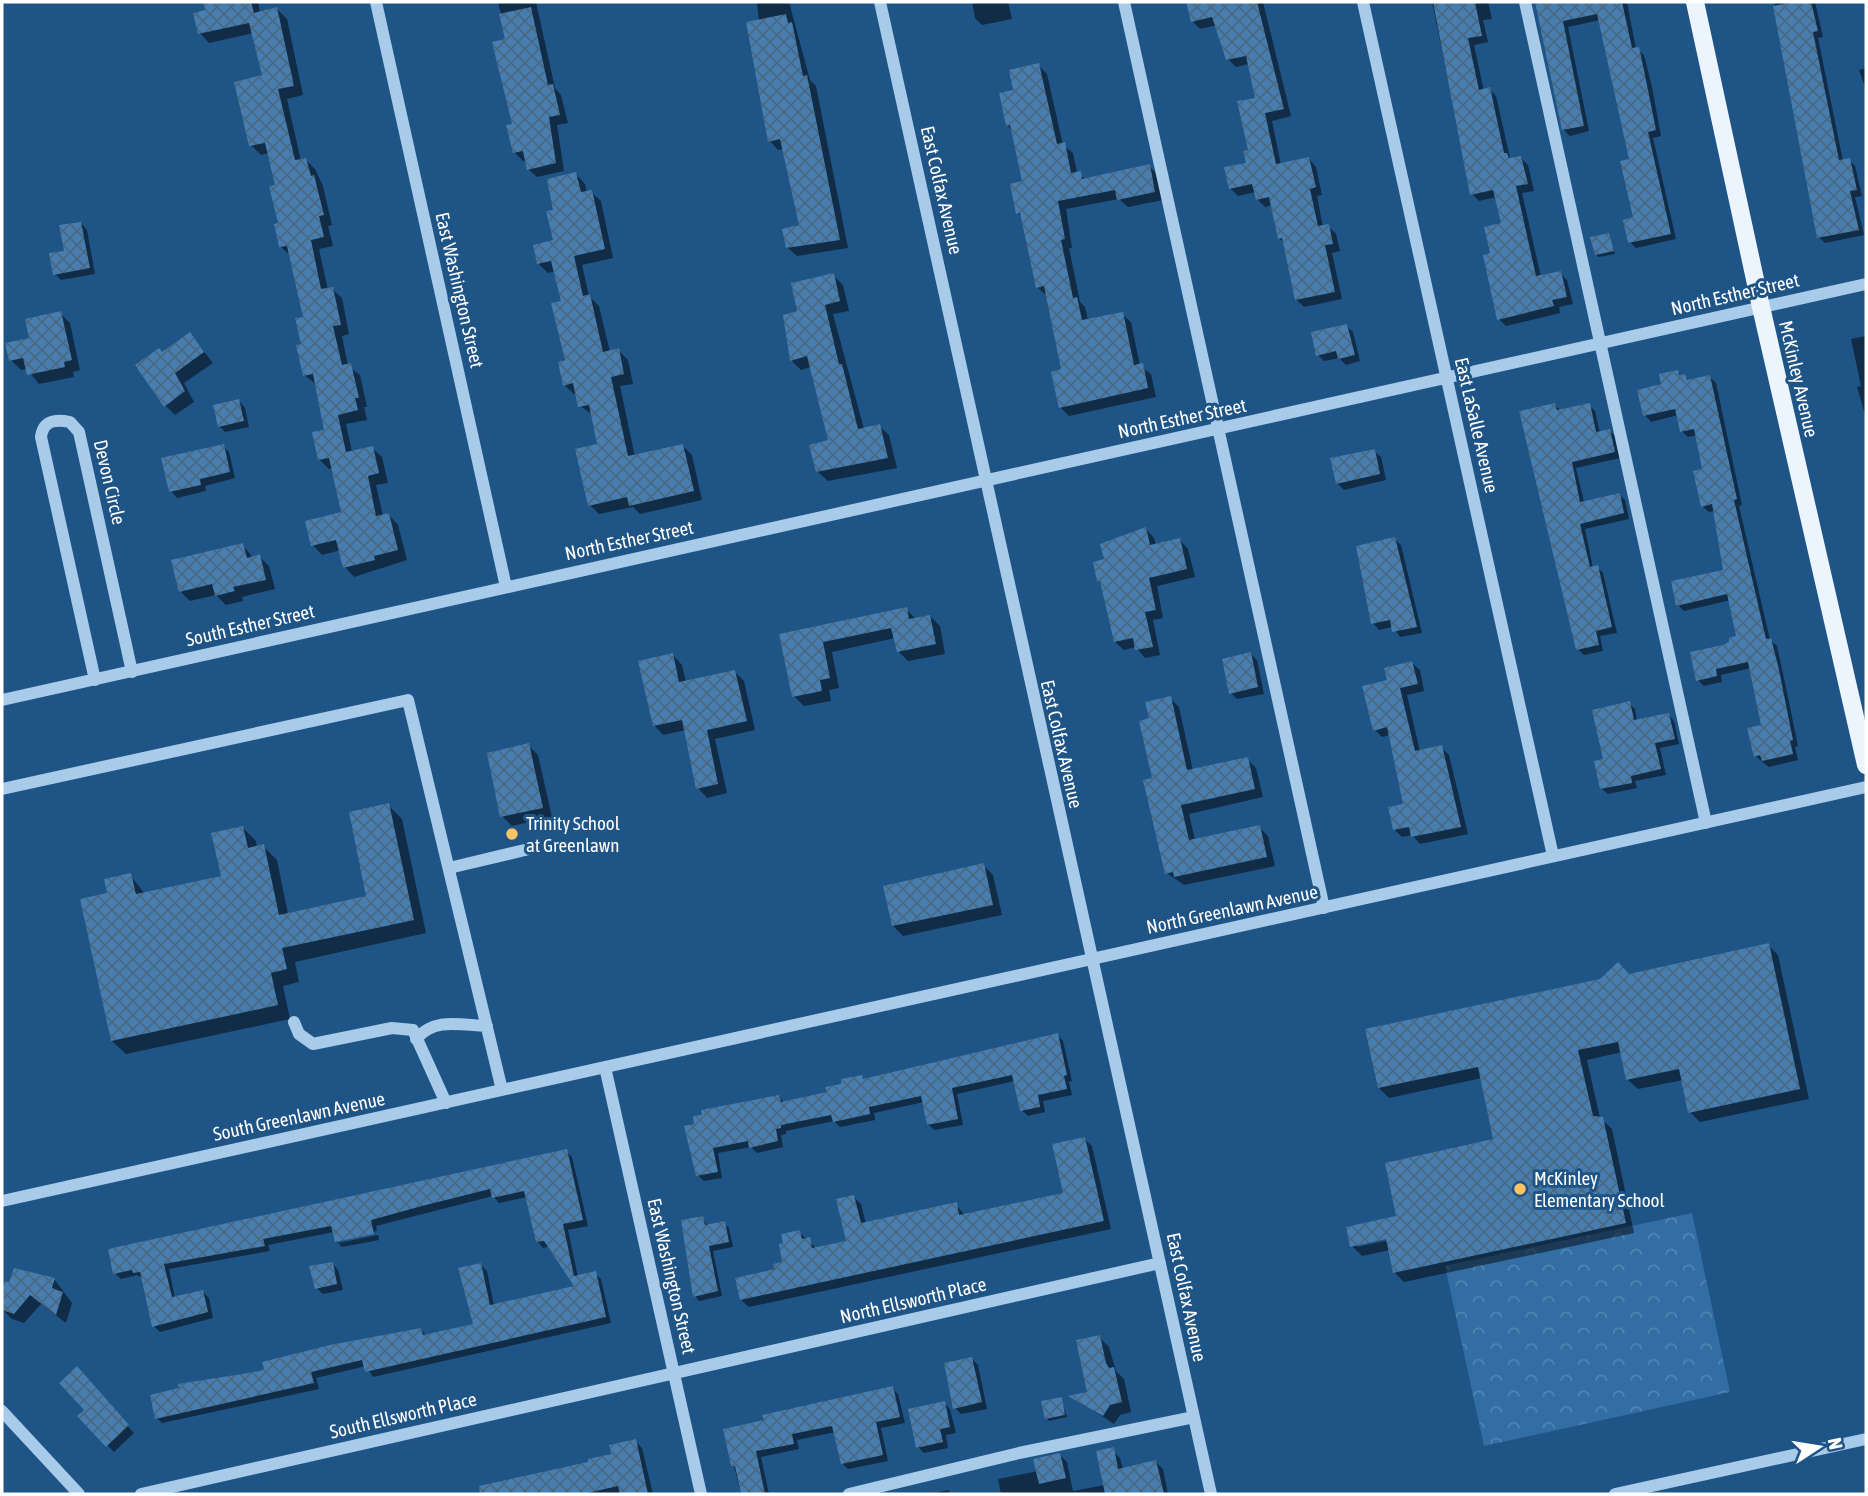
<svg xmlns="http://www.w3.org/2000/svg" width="1868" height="1496" viewBox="0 0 1868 1496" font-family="'Asap Condensed',sans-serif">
	<defs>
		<pattern id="forest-crowns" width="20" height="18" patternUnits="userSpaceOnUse" patternTransform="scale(1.75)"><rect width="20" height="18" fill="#326ea4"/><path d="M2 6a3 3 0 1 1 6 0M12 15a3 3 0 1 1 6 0" fill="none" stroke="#5184b2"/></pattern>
		<pattern id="building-cross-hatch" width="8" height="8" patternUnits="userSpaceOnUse" patternTransform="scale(1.75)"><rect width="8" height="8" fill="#477eaf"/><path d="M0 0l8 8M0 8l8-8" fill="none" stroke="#496882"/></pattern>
	</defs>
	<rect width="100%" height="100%" fill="#1f5486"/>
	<path fill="url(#forest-crowns)" d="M1692,1213L1730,1392L1484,1446L1445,1266Z"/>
	<path fill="#0007" fill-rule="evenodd" d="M205,2H258L260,13L277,9L287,19L303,95L287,99L301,161L306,160L315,169L323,186L332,225L328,226L333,246L319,249L328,290L332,289L342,298L349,334L342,336L348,366L360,375L367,407H364L367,420L346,424L352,452L372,448L382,457L388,483L376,485L383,516L389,515L398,525L407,560L354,577L345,567L341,550L322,555L313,545L343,513L333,468L329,469L319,459L326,431L316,384L304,375L305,318L291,256L281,247L277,186L269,153L261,155L251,145L264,76L254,33L209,43L200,33L207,12Z
		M498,2H536L555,88L561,95L568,123L557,125L564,171L537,177L528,169L527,160L523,161L514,152L507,40Z
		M757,2H789L810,80L816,86L848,248L797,256L788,248L801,226L784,149L778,150L770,141Z
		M972,2H1008L1012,19L982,25L975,18Z
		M1188,2H1263L1291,116L1272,121L1281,165L1309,159L1316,167L1322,195L1317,196L1323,227L1328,226L1336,234L1340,251L1332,253L1342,299L1304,307L1296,299L1285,244L1279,238L1272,205L1265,207L1257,199L1256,192L1238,196L1230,188L1248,164L1250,151L1257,99L1249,64L1236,67L1228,59L1217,25L1200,29L1192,21Z
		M1432,2H1488L1492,19L1483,20L1488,42L1474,45L1484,91L1489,89L1496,96L1510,158H1521L1528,165L1534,191L1522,193L1541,277L1560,273L1567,280L1573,304L1559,307L1560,313L1506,326L1499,319L1492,255L1503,224L1497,197L1479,201L1472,194Z
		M1537,2H1627L1636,49L1644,55L1652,87L1661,136L1653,138L1676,239L1636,248L1630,242L1635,219L1631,160L1600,20L1568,27L1589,131L1570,136L1564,130Z
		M1774,2H1815L1823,37L1818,38L1843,161L1849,160L1855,166L1862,196L1855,197L1864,235L1825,243L1819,237Z
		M1038,65L1047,74L1063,145L1073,153L1077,173L1087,180L1149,166L1158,175L1163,200L1128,207L1119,199L1066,209L1072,248H1069L1080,302L1085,307L1088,320L1122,314L1131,322L1140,366L1151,374L1156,397L1069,416L1060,407L1063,371L1047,296L1037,287L1023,218L1018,213L1024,183L1013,131L1007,125L1015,91Z
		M1866,68V86L1865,87L1859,70Z
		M576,174L585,184L587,193L591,192L601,201L613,258L582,265L589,296L599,306L610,352L618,350L628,360L633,384L620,386L635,457L683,446L692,455L702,500L640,514L633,507L599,514L590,505L599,445L593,415L580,406L577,393L574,394L564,385L567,361L563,302L556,271L548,273L538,263L555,242L556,211Z
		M81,223L87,230L95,274L61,280L55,274Z
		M1609,235L1615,254L1599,257L1596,255Z
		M833,275L843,285L849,311L833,314L864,429L879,426L889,435L897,468L828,481L818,472L830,442L811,367L801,370L791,360L799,313Z
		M60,313L70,323L80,370L73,372L74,377L39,384L27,369L21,370L11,360Z
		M1347,326L1353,332L1360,361L1346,365L1339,358L1324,361L1318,355Z
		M190,334L213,363L184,383L194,402L175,415L165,405L163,354Z
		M1866,336V418L1857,387L1861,386L1851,339Z
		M1677,372L1690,381L1710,377L1716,383L1742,505L1739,506L1770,640L1777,646L1784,678L1798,746L1795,747L1798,760L1769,767L1755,756L1763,726L1751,668L1721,675L1722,682L1704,686L1698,680L1724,647L1738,637L1731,600L1684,611L1678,605L1725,571L1714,511L1709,512L1702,506L1705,471L1697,435L1688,437L1682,431L1678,415L1651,422L1645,415L1663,386Z
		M239,401L245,408L249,427L225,432L219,426Z
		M1555,405L1561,411L1589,405L1595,411L1600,433L1610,431L1616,437L1620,458L1576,468L1584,502L1619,494L1625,500L1629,519L1585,529L1593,568L1597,567L1603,573L1617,633L1600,636L1603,651L1584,655L1578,649Z
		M223,446L229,452L235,478L205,486L206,491L177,498L171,491Z
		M1374,451L1381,457L1386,480L1344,490L1337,483Z
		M1146,529L1154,538L1156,545L1180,540L1188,549L1195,577L1157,586L1163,618L1153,620L1160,655L1145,658L1136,647L1124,650L1115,642L1103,585L1099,581L1106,561Z
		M1394,539L1401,545L1422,633L1400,637L1393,627L1379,630L1373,623Z
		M243,545L253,558L259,556L269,566L275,589L242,597L243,601L226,605L216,595L190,601L180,591Z
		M906,609L916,619L930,616L940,626L945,654L908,661L898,651L895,638L832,652L839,688L829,690L831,701L804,706L794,696L781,636Z
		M1251,654L1257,660L1264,694L1237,699L1231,693Z
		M673,655L682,665L686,682L735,672L744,681L755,730L715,739L727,793L707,798L698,788L686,730L663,735L654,725Z
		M1412,663L1420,670L1424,691L1407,695L1420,752L1441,747L1449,755L1468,834L1420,844L1412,835L1402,837L1395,830L1405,805L1390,735L1382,737L1375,730L1389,681Z
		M1170,698L1179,707L1193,771L1247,759L1256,768L1263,797L1189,814L1195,840L1259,827L1268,836L1275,866L1184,885L1167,873L1154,780L1151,720Z
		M1629,703L1635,709L1637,721L1669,715L1674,721L1679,744L1660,748L1666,775L1635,781L1637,788L1608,794L1602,789L1606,760Z
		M528,745L538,755L552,817L512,826L502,816Z
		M388,805L402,819L426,933L295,962L299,982L283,986L290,1019L126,1054L112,1041L109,895L130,875L145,894L223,878L242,827L256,841L257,848L263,846L277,860L288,914L368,897Z
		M983,865L993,875L1002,915L903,936L893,926Z
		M1768,945L1778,955L1809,1099L1700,1122L1690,1112L1683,1080L1638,1089L1628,1080L1622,1052L1587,1060L1600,1118L1612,1129L1634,1233L1404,1282L1394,1272L1390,1250L1362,1256L1352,1246L1398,1217L1495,1141L1482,1078L1389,1098L1379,1088L1629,976ZM1394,1236V1239L1357,1247V1243Z
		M1058,1035L1063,1041L1072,1081L1069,1082L1072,1095L1043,1101L1045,1112L1028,1116L1022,1110L1015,1081L957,1094L963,1125L934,1130L928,1124L924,1102L874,1113L875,1120L840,1127L834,1121L786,1131V1134L781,1135L783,1147L757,1153L751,1147L718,1153L722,1178L704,1181L698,1175L686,1127L779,1097L785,1103L829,1094L861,1077L865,1080Z
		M1084,1139L1092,1146L1111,1229L749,1307L741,1300L784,1263L799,1232L817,1249L848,1242L854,1197L861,1204L866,1224L956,1204L965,1216L1065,1194Z
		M566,1151L572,1157L588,1226L568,1230L578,1277L595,1273L601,1279L611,1323L373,1377L366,1366L316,1378L319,1389L162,1423L156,1417L260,1373L421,1330L427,1336L475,1325L481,1265L487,1271L494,1306L577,1287L550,1246L543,1248L537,1241L527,1197L499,1203L493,1196L376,1226L377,1231L338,1240V1243L378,1235L379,1240L342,1247L336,1241L334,1232L268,1245L270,1251L169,1269L175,1298L203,1292L209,1298L213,1318L160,1332L154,1326L143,1278L137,1275L121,1279L115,1273Z
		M702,1218L708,1226L724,1223L729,1228L733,1247L713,1251L722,1296L699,1301L695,1296Z
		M332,1263L338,1270L343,1290L323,1294L316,1288Z
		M54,1279L72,1303L66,1323L41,1304L24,1323L12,1319L2,1309Z
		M1099,1337L1109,1347L1116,1371L1124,1379L1131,1412L1120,1415L1114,1424L1072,1397L1089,1393Z
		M972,1359L978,1365L987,1409L961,1414L955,1408Z
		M892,1388L898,1394L905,1423L881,1428L888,1461L848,1469L842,1463L836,1432L797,1440L799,1449L761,1457L769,1494H741L725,1430Z
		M98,1394L134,1433L114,1452L80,1417Z
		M1061,1399L1067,1417L1049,1421L1047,1418Z
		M944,1403L950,1409L956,1433L946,1435L948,1448L924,1453L918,1447Z
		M635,1441L642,1448L653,1494H499L497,1485L590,1464Z
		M1113,1451L1120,1458L1123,1469L1156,1462L1163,1469L1168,1494H1001L998,1479L1038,1471L1060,1455L1067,1462L1073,1491L1105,1485Z
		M948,1490L952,1494H929Z"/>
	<path fill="url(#building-cross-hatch)" d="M203,2H251L254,13L277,7L294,86L278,89L295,160L306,158L311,176L314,175L324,215L319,216L324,237L311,240L321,289L333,287L341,325L333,326L342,365L351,363L359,398H355L358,410L338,415L346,452L373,446L379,473L368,476L376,516L389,513L398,550L374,556L375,560L343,568L336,540L311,546L305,521L341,512L329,458L318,460L312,432L324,430L313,374L303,376L296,345L301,344L295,318L303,317L287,246L279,247L274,224L278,223L269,186L275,185L265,143L249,146L234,82L262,75L249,23L198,34L193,13L205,10Z
		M1186,2H1257L1284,109L1265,113L1276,164L1309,157L1316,187L1310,189L1318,226L1329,224L1333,244L1325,245L1335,292L1295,300L1282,238L1278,239L1269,197L1256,200L1252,184L1229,189L1224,167L1246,163L1243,151L1248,150L1237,101L1255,98L1246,56L1226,60L1212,17L1191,22Z
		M1433,2H1475L1482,36L1468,38L1479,90L1490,87L1504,153H1507L1509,158L1521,156L1528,184L1516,186L1536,276L1561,271L1567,297L1552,300L1554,306L1497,320L1483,255L1490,253L1484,227L1501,223L1493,190L1470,195Z
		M1535,2H1622L1632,48L1639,47L1646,80L1656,130L1648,132L1671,234L1628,243L1623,220L1633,217L1620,161L1629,159L1597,14L1563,21L1584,126L1562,130Z
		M1794,2H1811L1818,31L1813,32L1839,160L1850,158L1857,190L1850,191L1859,230L1817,238L1773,6Z
		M531,7L548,85L553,84L560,115L549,117L556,163L527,170L523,151L513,153L506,125L512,124L492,42L505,39L499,14Z
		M786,14L788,23L792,22L803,76L807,75L840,240L786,248L782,229L799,225L780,139L768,142L746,22Z
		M1039,63L1057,144L1065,142L1071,173L1081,171L1082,179L1150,164L1155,192L1117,200L1115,190L1058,201L1065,239L1061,240L1073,298L1077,297L1082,320L1123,312L1134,365L1143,363L1148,388L1059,408L1051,372L1061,369L1044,286L1036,288L1020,213L1016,214L1010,184L1022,181L1010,125L1006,126L999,93L1013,90L1009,70Z
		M576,172L581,192L592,190L605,249L574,256L583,296L590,294L603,352L619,348L624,374L611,377L628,456L683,444L694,491L629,506L627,497L588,506L575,449L597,444L589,405L578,407L573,383L563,386L558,362L565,360L551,303L561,301L551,261L537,264L533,245L553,240L546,211L553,210L547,179Z
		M81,222L90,268L53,275L49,253L64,251L59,225Z
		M1609,233L1614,251L1595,255L1590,237Z
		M834,273L840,301L825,305L839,364H842L858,429L880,424L888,458L816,472L809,445L828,440L807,356L790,361L783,315L797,311L791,283Z
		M61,311L72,360L64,362L65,367L27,375L23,358L9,361L5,343L29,338L25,319Z
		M1347,324L1355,355L1338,359L1336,351L1316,356L1311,332Z
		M190,332L204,352L175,373L185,391L164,407L135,365L159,348L162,352Z
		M1678,370L1679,375L1685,374L1687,380L1710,375L1737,499L1734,500L1766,639L1771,638L1779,670L1793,740L1790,741L1793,754L1762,761L1760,755L1754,757L1747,728L1761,725L1748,662L1716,669L1717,676L1696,681L1690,652L1723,645L1729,642V638L1736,636L1727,594L1676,606L1671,581L1723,570L1712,504L1701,507L1693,471L1702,469L1694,429L1680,432L1675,409L1643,416L1637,390L1661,384L1659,374Z
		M239,399L244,421L218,427L213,405Z
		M1555,403L1557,410L1590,403L1596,432L1610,429L1615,452L1572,462L1580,502L1620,493L1624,513L1580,524L1590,567L1598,565L1612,627L1596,631L1599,645L1576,650L1519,411Z
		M224,444L230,472L200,479L201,485L169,492L161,458Z
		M1375,449L1380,474L1336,484L1330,458Z
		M1146,527L1150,545L1180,538L1187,569L1149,578L1156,610L1145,612L1153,647L1135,650L1133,638L1114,642L1100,581L1097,582L1093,562L1104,559L1100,544Z
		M1395,537L1417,627L1392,632L1390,620L1371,624L1356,546Z
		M243,543L247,558L260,554L266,580L233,587L235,591L215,596L212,584L179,592L171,560Z
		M907,607L909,619L930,615L936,644L897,652L891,628L823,642L830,678L820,680L822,691L792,697L779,634Z
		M1251,652L1258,687L1229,694L1222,659Z
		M673,653L679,682L735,670L747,721L707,730L718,784L696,789L682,720L653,726L638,661Z
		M1412,661L1418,684L1400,688L1415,751L1442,745L1461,827L1411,837L1409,827L1393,830L1388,807L1403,804L1387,727L1373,731L1362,686L1387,680L1384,668Z
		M1171,696L1187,770L1248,757L1255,789L1181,805L1189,840L1260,825L1267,857L1174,877L1173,872L1165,874L1143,780L1152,778L1139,721L1149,718L1145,702Z
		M1630,701L1634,720L1669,713L1675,739L1655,743L1661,769L1631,776L1632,783L1600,789L1594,761L1603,759L1592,710Z
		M529,743L543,808L500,817L487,753Z
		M389,803L414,920L282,948L287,969L271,973L278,1005L111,1041L80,899L107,893L104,879L131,873L136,894L221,876L211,833L243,826L248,848L264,844L279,915L366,896L349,812Z
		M984,863L993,905L892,926L883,886Z
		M1769,943L1800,1089L1688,1113L1679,1069L1626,1080L1618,1042L1578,1050L1593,1116L1603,1117L1626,1223L1393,1273L1386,1239L1350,1247L1346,1227L1396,1216L1385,1163L1493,1139L1478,1067L1378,1088L1365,1029L1600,979L1618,962L1629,974Z
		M1058,1033L1067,1075L1064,1076L1067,1089L1038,1095L1040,1107L1020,1111L1012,1075L952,1088L958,1119L927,1125L921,1096L869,1107L870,1114L833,1122L831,1115L781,1125V1128L776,1129L778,1141L749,1148L748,1141L713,1148L718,1172L696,1176L684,1126L694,1124L693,1116L702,1115L701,1110L779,1095L781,1102L827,1092L825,1087L841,1084V1079L862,1075L863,1079L897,1071Z
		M1085,1137L1104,1221L740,1300L735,1278L775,1269L773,1264L782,1262L779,1244L783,1243L781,1234L800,1230L802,1239L810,1237L812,1248L846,1241L836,1199L854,1195L861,1223L957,1202L959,1215L1063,1193L1052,1144Z
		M567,1149L583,1220L563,1224L574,1276L596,1271L606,1317L365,1372L362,1360L311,1372L314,1383L155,1419L150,1395L179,1388L178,1384L260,1371L264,1369L262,1362L330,1345L421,1328L423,1335L473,1324L458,1268L481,1263L490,1305L574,1286L544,1241L536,1242L524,1191L492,1198L490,1189L422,1206L371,1220L374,1234L335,1242L331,1226L263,1239L265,1246L164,1264L172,1297L203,1290L208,1312L152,1327L140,1272L133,1273L132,1270L113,1274L108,1249Z
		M703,1216L705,1225L725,1221L729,1242L709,1246L718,1291L693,1297L681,1220Z
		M333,1262L337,1284L315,1289L309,1266Z
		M14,1268L55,1278L52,1288L63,1292L56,1315L30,1295L14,1314L2,1310V1290L5,1281L9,1282Z
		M1100,1335L1106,1363L1109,1368L1114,1367L1122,1402L1110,1405L1103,1416L1068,1396L1087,1392L1076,1340Z
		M972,1357L982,1402L953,1409L944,1363Z
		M77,1366L129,1425L106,1447L77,1416L84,1410L59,1383Z
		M893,1386L900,1417L876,1422L883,1455L841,1464L832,1426L792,1434L794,1444L756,1451L765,1494H741L735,1466H731L723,1429L764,1420L762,1415Z
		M1062,1397L1065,1415L1045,1419L1041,1401Z
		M945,1401L950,1427L940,1429L943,1442L916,1448L908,1409Z
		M636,1439L648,1494H620L618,1486L583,1494H480L479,1486L588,1462V1459L611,1454L609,1445Z
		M1114,1447L1118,1469L1156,1460L1164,1494H1105L1096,1451Z
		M1060,1453L1066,1478L1039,1484L1033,1459Z"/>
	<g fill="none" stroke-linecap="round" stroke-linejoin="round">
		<path stroke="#a8cbea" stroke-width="12" d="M376,2L506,587
			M880,2L1211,1494
			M1124,2L1324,908
			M1363,2L1553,856
			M1525,2L1706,823
			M95,680L41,437C43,420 56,419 70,422L79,432L132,672
			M2,700L1866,284
			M2,789L408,700L502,1090
			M449,868L529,849
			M294,1022L299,1034L313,1044L392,1028L413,1030L446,1103
			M416,1039C435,1017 460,1025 487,1026
			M605,1067L701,1494
			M2,1201L1866,787
			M2,1411L79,1494
			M141,1494L1160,1263
			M849,1494L1019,1453L1194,1417
			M1615,1494L1866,1439"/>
		<path stroke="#ecf4fe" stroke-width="18" d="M1695,2L1761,307L1866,765"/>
	</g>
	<g fill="#f9c367" stroke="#1f5486" stroke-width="2.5">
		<circle cx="512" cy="834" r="7"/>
		<circle cx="1520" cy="1189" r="7"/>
	</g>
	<g text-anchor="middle" stroke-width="6" stroke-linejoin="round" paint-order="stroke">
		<g font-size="19" fill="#fff" stroke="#1f5486">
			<text transform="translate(942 190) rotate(77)" y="7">East Colfax Avenue</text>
			<text transform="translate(460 290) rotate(77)" y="7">East Washington Street</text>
			<text transform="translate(1735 294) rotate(-13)" y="7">North Esther Street</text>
			<text transform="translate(1799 379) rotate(77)" y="7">McKinley Avenue</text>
			<text transform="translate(1182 418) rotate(-12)" y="7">North Esther Street</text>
			<text transform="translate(1477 425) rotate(77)" y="7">East LaSalle Avenue</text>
			<text transform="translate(110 482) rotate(77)" y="7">Devon Circle</text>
			<text transform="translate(629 540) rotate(-12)" y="7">North Esther Street</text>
			<text transform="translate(250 625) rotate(-13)" y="7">South Esther Street</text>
			<text transform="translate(1062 744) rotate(77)" y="7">East Colfax Avenue</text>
			<text transform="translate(1232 909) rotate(-12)" y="7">North Greenlawn Avenue</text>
			<text transform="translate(299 1116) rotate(-12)" y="7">South Greenlawn Avenue</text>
			<text transform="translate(672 1276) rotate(77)" y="7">East Washington Street</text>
			<text transform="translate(1187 1297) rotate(78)" y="7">East Colfax Avenue</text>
			<text transform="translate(913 1300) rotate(-13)" y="7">North Ellsworth Place</text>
			<text transform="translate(403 1415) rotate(-13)" y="7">South Ellsworth Place</text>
		</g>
		<g font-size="19" fill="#fff" stroke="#1f5486" text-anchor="start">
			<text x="526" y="830">Trinity School<tspan x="526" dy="22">at Greenlawn</tspan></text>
			<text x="1534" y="1185">McKinley<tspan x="1534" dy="22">Elementary School</tspan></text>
		</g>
	</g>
	<rect width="1868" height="1496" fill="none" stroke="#ffffff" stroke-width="7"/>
	<g transform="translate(1819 1447) rotate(78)" stroke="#1f5486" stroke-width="5" paint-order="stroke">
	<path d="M0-5L12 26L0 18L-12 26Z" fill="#ffffff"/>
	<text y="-10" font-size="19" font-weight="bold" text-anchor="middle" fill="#ffffff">N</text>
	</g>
</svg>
